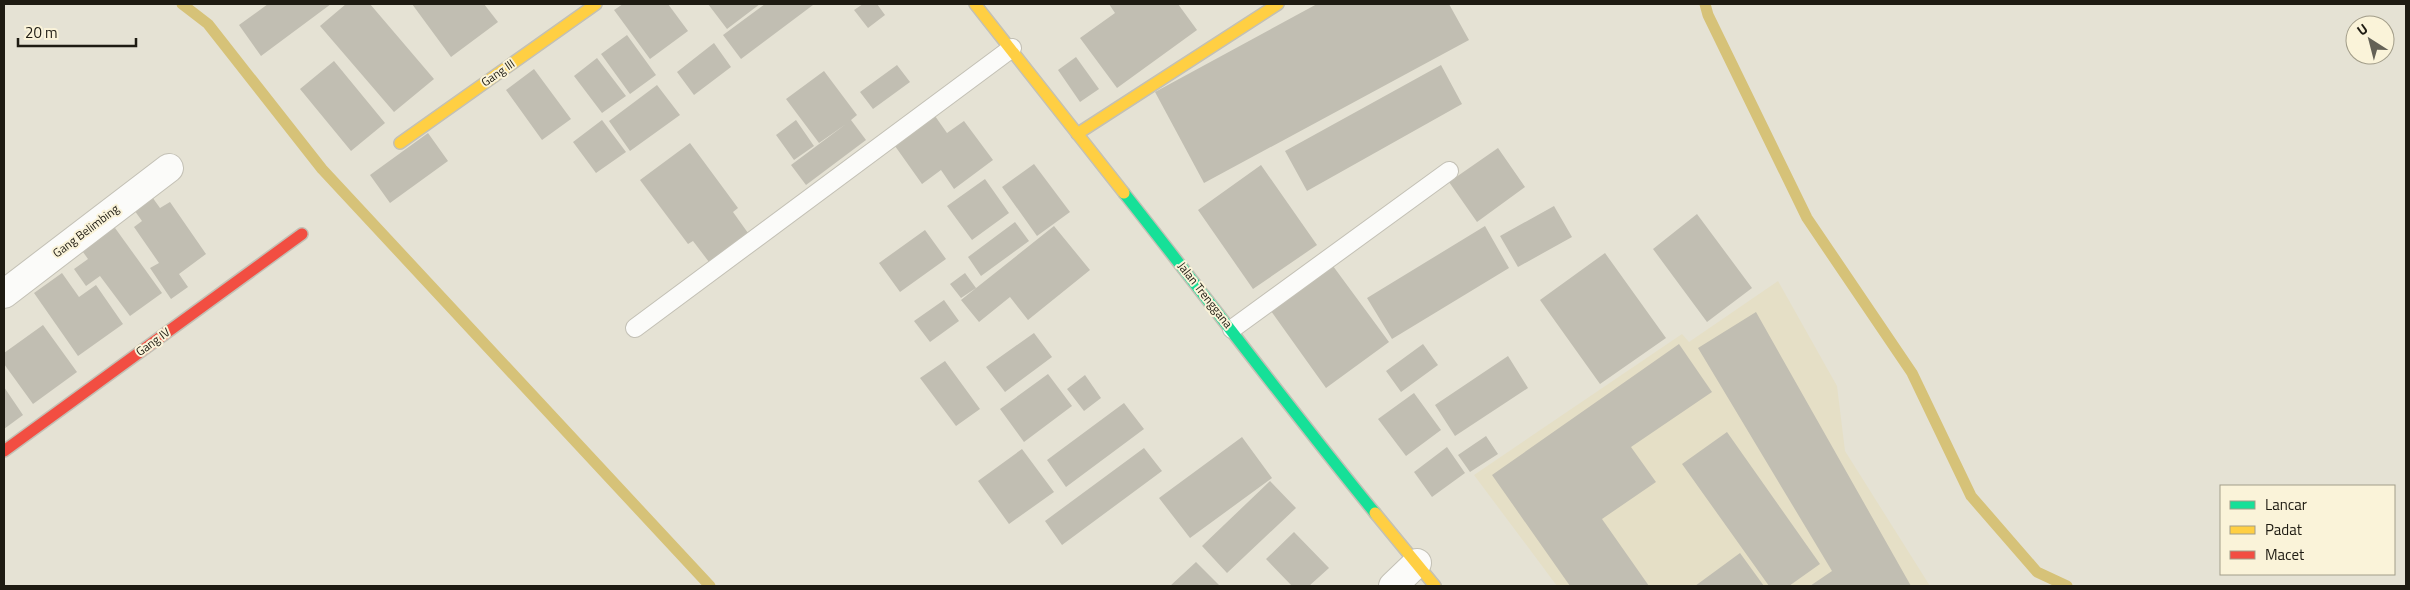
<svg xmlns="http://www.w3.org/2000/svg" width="2410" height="590" viewBox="0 0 2410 590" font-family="'Titillium Web',sans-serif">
	<rect width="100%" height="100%" fill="#e5e2d4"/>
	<path fill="#e5dfc6" d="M1778,281L1837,386L1845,451L1930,586H1557L1474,475L1682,334L1689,342Z"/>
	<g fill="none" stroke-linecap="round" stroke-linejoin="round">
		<path stroke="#d6c278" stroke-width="11" d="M182,4L208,24L322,169L710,586
			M1705,4L1708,15L1807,218L1912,373L1971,496L2037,572L2067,586"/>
	</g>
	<path fill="#c1beb2" d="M268,4H331L261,56L239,25Z
		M346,4H370L434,79L394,112L320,26Z
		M412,4H484L498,22L451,57Z
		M623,4H668L688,31L650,59L614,10Z
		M708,4H760L727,29Z
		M765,4L813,5L741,59L723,35Z
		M863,4H877L885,15L868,28L854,10Z
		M1109,4H1178L1197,30L1117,88L1080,38L1115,13Z
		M1317,4H1449L1469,40L1204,183L1155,92Z
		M627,35L656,75L630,94L601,54Z
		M714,43L731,67L694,95L677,72Z
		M1076,57L1099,89L1080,102L1058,70Z
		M597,58L626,96L602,113L574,76Z
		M334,61L385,123L351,151L300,89Z
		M897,65L910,82L873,109L860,92Z
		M1441,65L1462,104L1307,191L1285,151Z
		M534,69L571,119L542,140L506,90Z
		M824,71L857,115L851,120L866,140L806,185L791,165L846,124L819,143L786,99Z
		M657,85L680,115L630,151L609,121Z
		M935,116L947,133L964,121L993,160L954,189L941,170L922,184L895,146Z
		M602,120L626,152L596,173L573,142Z
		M796,120L814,146L794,160L776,135Z
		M428,133L448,161L390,203L370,175Z
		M690,143L738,208L733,212L748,233L709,262L693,241L688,244L640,180Z
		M1498,148L1525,187L1477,222L1449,182Z
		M1034,164L1070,212L1037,236L1002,187Z
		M1261,165L1317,245L1253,289L1198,210Z
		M985,179L1009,213L972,240L947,206Z
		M150,194L160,208L170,202L206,254L179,274L188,287L171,299L150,268L159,263L134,227L142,221L132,207Z
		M1554,206L1572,237L1518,267L1500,236Z
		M1697,214L1752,288L1707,322L1653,249Z
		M110,221L162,293L130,316L100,276L86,286L74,269L88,259L78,245Z
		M1015,222L1029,241L981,276L968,257Z
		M1054,226L1090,270L1028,320L1010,297L979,322L961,300Z
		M1485,226L1509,268L1392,339L1367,298Z
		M925,230L946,259L900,292L879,263Z
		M1605,253L1666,338L1600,384L1540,300Z
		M1333,266L1389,342L1326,388L1271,311Z
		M62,273L79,297L96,285L123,324L78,356L34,293Z
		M965,273L976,288L961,298L950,284Z
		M944,300L959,321L930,342L914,321Z
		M1756,312L1911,586H1810L1832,571L1698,348Z
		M43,325L77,372L33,404L4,364V353Z
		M1034,333L1052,357L1005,392L986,367Z
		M1423,344L1438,365L1401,392L1386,371Z
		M1679,344L1712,392L1631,447L1656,482L1602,519L1649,586H1570L1492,475Z
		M1508,356L1528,388L1455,436L1435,405Z
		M945,361L980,409L956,426L920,378Z
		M1048,374L1072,406L1024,442L1000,409Z
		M1085,375L1101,398L1084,411L1067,389Z
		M4,387L23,415L4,429Z
		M1414,393L1441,430L1406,456L1378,419Z
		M1124,403L1144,429L1066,487L1047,460Z
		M1727,432L1820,564L1789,586H1769L1682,464Z
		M1486,436L1498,454L1470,472L1458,455Z
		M1242,437L1272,478L1190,538L1159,498Z
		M1447,447L1465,473L1432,497L1414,472Z
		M1144,448L1162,471L1062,545L1045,521Z
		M1022,449L1054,492L1009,524L978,481Z
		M1270,481L1296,508L1227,573L1202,546Z
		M1294,532L1329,568L1309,586H1292L1266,559Z
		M1740,553L1764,586H1695Z
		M1196,562L1220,586H1170Z"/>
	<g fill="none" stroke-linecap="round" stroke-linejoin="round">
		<defs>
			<path id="lane" d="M635,328L1012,48
				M1232,329L1449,171"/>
			<path id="street" d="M4,294L169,168
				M1393,586L1417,563"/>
			<path id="fast" d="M1124,193C1208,299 1289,408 1375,513"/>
			<path id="slow" d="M975,4L1124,193
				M1077,134L1278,4
				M400,143L596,4
				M1375,513L1435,586"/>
			<path id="jam" d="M4,451L302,234"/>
		</defs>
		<use href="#lane" stroke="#c3c0b5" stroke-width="20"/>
		<use href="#street" stroke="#c3c0b5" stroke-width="30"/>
		<use href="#fast" stroke="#c3c0b5" stroke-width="14"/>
		<use href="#slow" stroke="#c3c0b5" stroke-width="14"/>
		<use href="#jam" stroke="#c3c0b5" stroke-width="14"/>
		<use href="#lane" stroke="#fbfbf9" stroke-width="18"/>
		<use href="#street" stroke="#fbfbf9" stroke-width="28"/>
		<use href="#fast" stroke="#16e098" stroke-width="11"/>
		<use href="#slow" stroke="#ffcf43" stroke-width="11"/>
		<use href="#jam" stroke="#f24e42" stroke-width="11"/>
	</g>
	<g text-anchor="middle" stroke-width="4" stroke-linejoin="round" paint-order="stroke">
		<g font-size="12" fill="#1e1b12" stroke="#faf3d9">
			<text transform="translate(498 73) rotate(-35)" y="4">Gang III</text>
			<text transform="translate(86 231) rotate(-37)" y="4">Gang Belimbing</text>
			<text transform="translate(1205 295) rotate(52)" y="4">Jalan Trenggana</text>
			<text transform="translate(153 342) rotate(-36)" y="4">Gang IV</text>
		</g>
	</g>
	<rect width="2410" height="590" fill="none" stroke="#1e1b12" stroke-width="10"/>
	<rect x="2220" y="485" width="175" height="90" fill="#faf3d9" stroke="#a29d89"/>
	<rect x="2230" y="501" width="25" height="8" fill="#16e098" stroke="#a29d89"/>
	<text x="2265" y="510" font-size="15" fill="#1e1b12">Lancar</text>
	<rect x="2230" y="526" width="25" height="8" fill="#ffcf43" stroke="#a29d89"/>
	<text x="2265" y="535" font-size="15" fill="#1e1b12">Padat</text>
	<rect x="2230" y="551" width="25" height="8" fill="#f24e42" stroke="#a29d89"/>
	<text x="2265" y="560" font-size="15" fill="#1e1b12">Macet</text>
	<g transform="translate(2370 40) rotate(324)"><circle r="24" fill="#faf3d9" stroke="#a29d89"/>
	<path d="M0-4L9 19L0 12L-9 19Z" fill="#646156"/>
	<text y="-8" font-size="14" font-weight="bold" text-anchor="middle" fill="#1e1b12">U</text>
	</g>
	<path d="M18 38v8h118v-8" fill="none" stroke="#1e1b12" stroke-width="2.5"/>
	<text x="25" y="38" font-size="15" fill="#1e1b12" stroke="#faf3d9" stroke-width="4" paint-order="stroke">20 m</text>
</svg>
